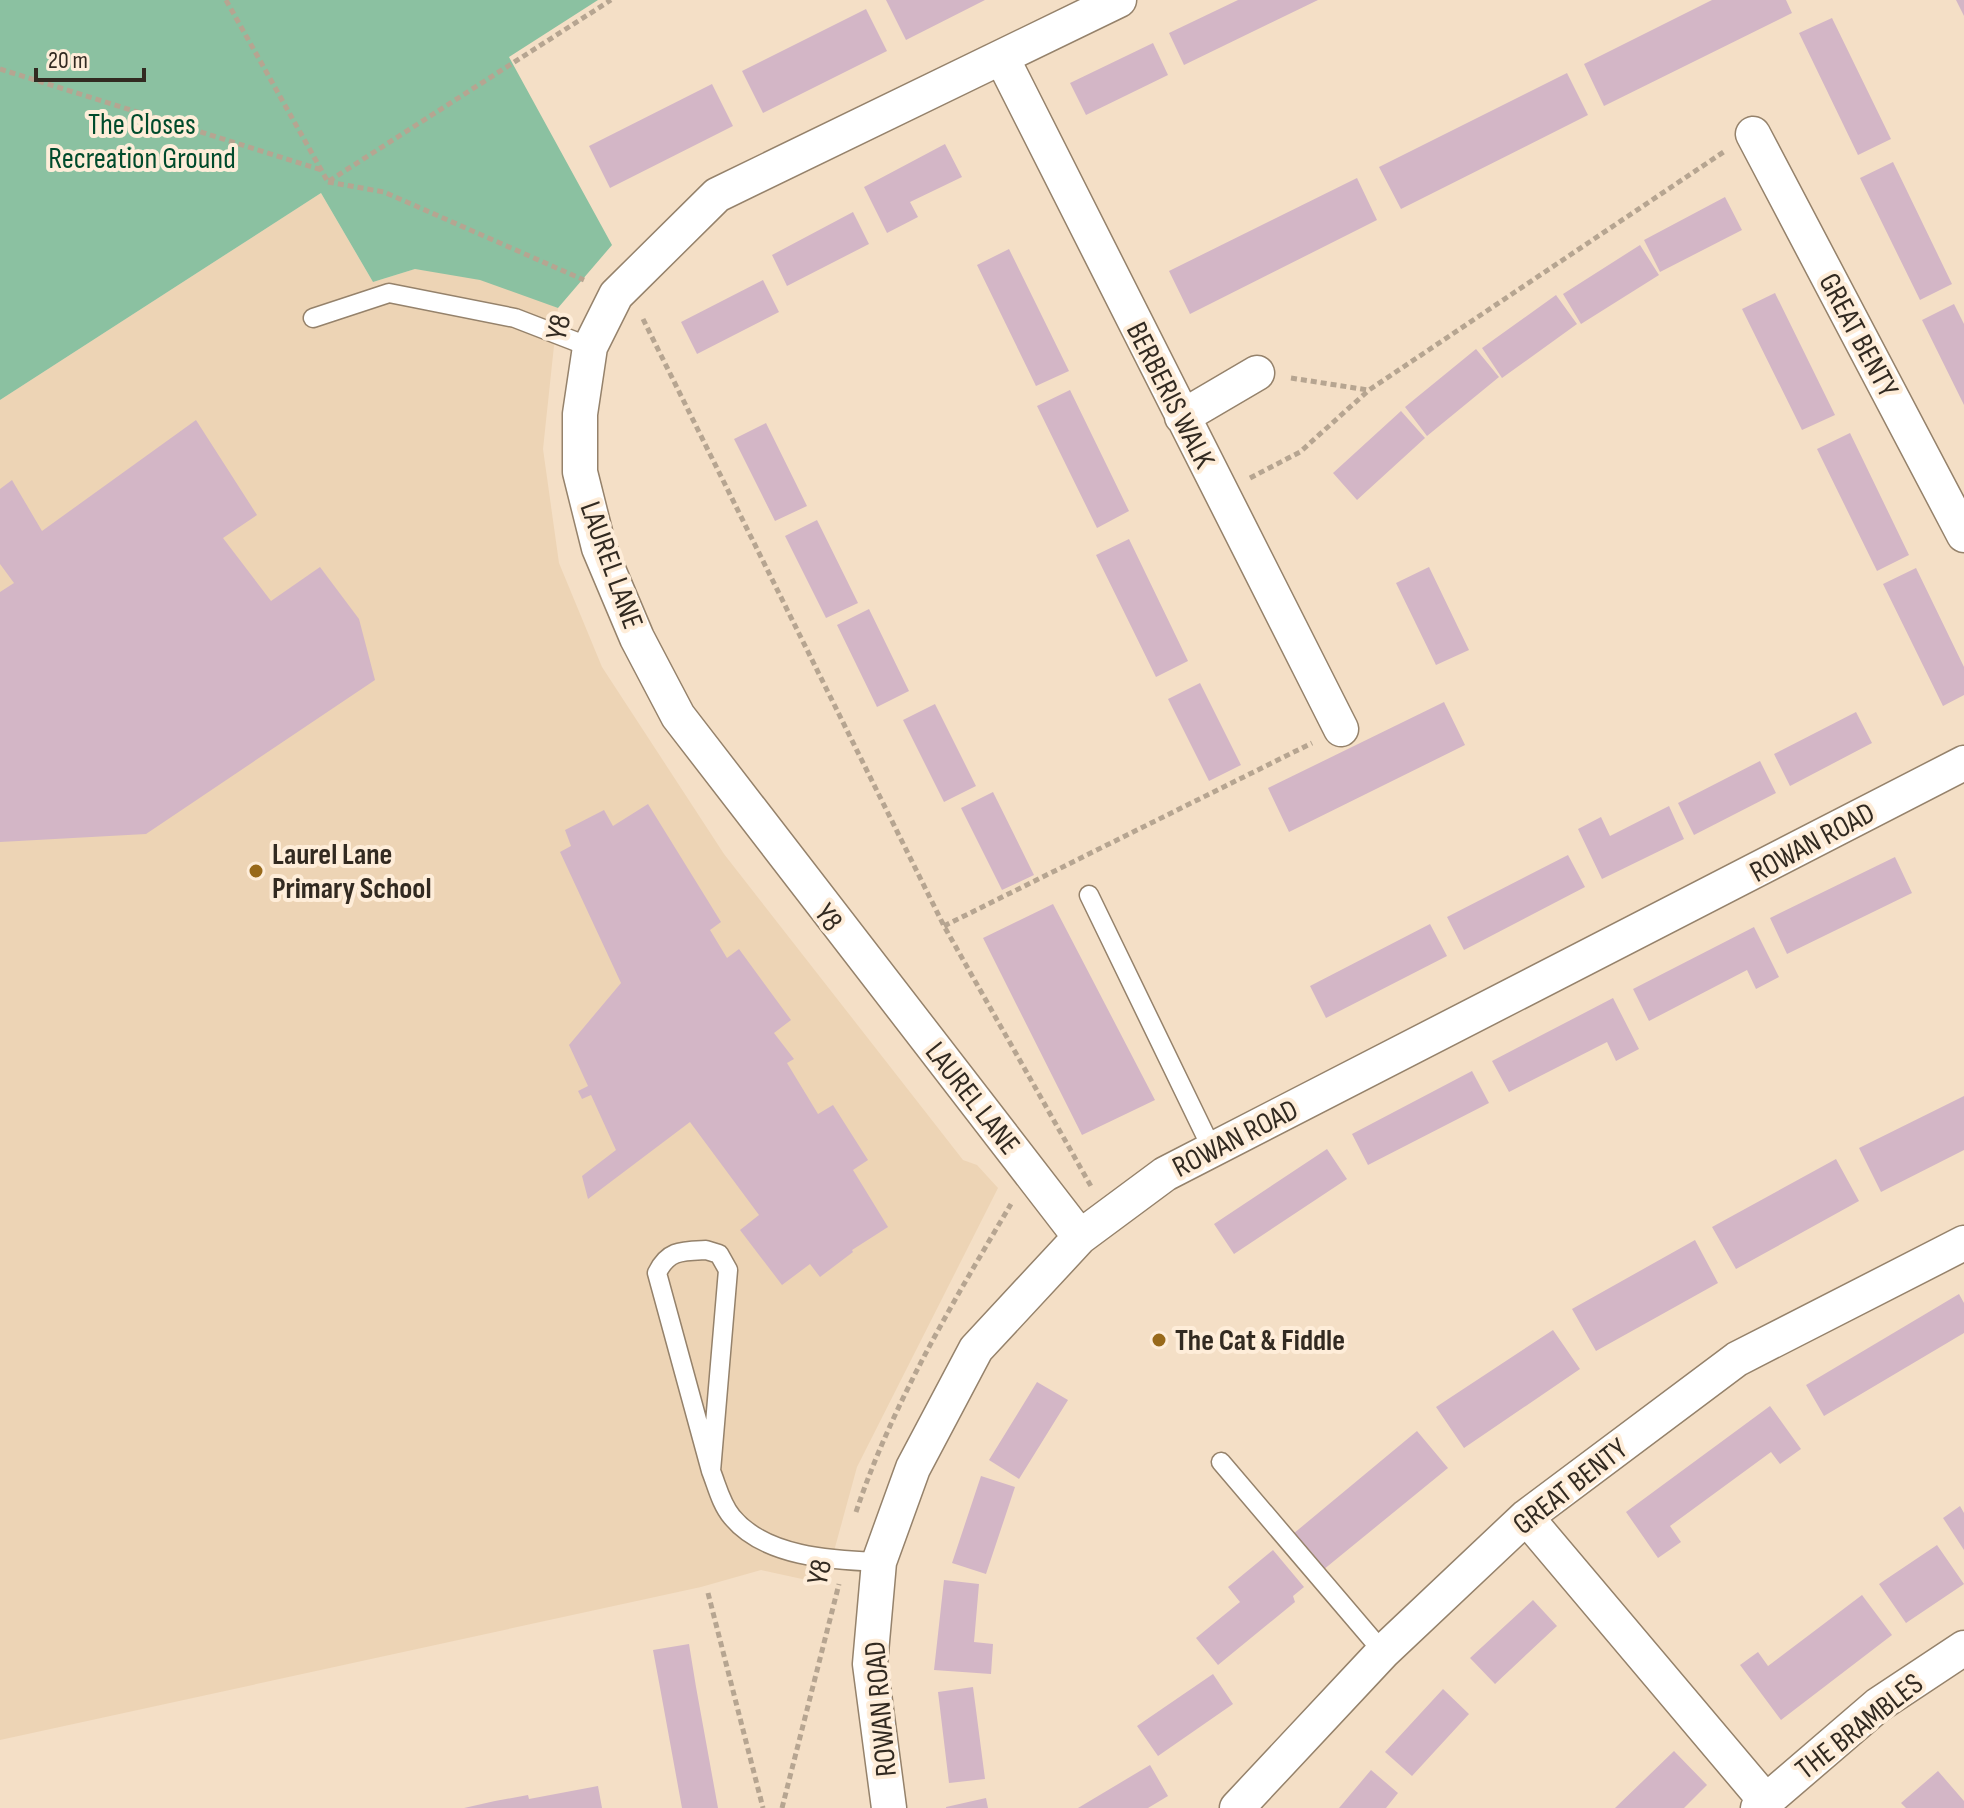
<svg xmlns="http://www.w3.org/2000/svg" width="1964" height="1808" viewBox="0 0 1964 1808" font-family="'Sofia Sans Condensed',sans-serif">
	<rect width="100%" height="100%" fill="#f4dfc6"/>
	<path fill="#edd4b5" d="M321,193L373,282L415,269L452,272L516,290L558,308L543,449L559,563L602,667L724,854L963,1160L977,1165L998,1188L857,1467L825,1584L761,1570L701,1587L0,1740V400Z"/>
	<path fill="#8bc1a1" d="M0,0H598L509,57L612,245L558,308L480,280L415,269L373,282L321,193L0,400Z"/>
	<path fill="#d3b6c6" d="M886,0H985L906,40Z
		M1238,0H1318L1184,65L1169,33Z
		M1712,0H1786L1792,13L1604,106L1584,64Z
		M1956,0H1964V16Z
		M866,9L887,51L763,113L742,71Z
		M1832,18L1891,139L1858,155L1799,33Z
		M1153,43L1168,75L1086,115L1070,83Z
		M1567,73L1588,115L1401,209L1379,167Z
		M712,84L733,126L610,188L589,146Z
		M945,144L962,177L910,202L918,217L887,233L864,187Z
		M1893,162L1952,284L1920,300L1860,178Z
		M1357,178L1377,220L1190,314L1169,271Z
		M1725,197L1742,230L1660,272L1644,240Z
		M853,212L869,244L787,286L772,255Z
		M1640,245L1659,275L1581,324L1563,294Z
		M1009,249L1069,371L1036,386L977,265Z
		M763,280L779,312L697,354L681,322Z
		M1775,293L1835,415L1802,430L1742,309Z
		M1556,295L1577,324L1502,378L1482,348Z
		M1954,304L1964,324V405L1922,320Z
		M1476,349L1499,377L1427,436L1405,407Z
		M1070,390L1129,511L1097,528L1037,406Z
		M1401,411L1425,438L1357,500L1333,473Z
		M196,420L257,515L223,538L271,601L320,567L359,619L375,680L146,834L0,842V592L14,583L0,564V489L12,480L42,531Z
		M766,423L807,506L775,521L734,439Z
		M1850,433L1909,555L1877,571L1817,449Z
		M817,520L858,603L826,618L785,536Z
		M1129,539L1188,661L1156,677L1096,555Z
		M1429,567L1469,650L1436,665L1396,583Z
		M1916,568L1964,667V695L1943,706L1883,584Z
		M869,609L909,691L877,707L837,625Z
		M1200,683L1241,765L1209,781L1168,699Z
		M1444,702L1465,745L1289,832L1268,788Z
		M935,704L976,786L944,802L903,720Z
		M1856,712L1872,743L1790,786L1774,754Z
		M1760,761L1776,793L1694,835L1678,803Z
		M993,792L1034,875L1002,890L961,808Z
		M648,804L721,922L710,930L727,958L739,949L791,1020L774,1033L794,1059L787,1063L818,1114L833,1105L868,1160L853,1170L888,1227L852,1250L853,1252L820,1277L810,1264L782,1285L740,1230L759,1215L690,1122L588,1199L582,1176L616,1150L591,1095L582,1099L578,1091L588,1086L569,1045L621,983L560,852L571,846L565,830L604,810L613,826Z
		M1669,806L1684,839L1602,879L1578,829L1601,817L1610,836Z
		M1568,855L1585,887L1464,950L1447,917Z
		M1895,857L1912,893L1787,954L1770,918Z
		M1053,904L1155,1100L1082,1135L983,938Z
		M1430,924L1447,956L1326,1018L1310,986Z
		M1754,927L1779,977L1756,989L1747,970L1649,1021L1633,989Z
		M1613,998L1639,1049L1616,1061L1607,1042L1509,1092L1492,1061Z
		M1472,1071L1489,1103L1368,1165L1352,1134Z
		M1964,1096V1150L1881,1192L1859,1148Z
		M1327,1149L1347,1179L1234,1254L1214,1224Z
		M1836,1159L1859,1201L1736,1269L1712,1227Z
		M1695,1240L1718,1283L1596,1351L1572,1309Z
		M1959,1294L1964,1303V1333L1824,1416L1806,1385Z
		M1553,1330L1580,1369L1464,1448L1436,1407Z
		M1037,1382L1068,1400L1019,1479L989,1460Z
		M1770,1406L1801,1449L1780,1464L1771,1452L1670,1526L1681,1542L1658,1558L1626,1512Z
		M1417,1431L1448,1468L1323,1570L1293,1534Z
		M981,1476L1015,1487L986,1574L952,1563Z
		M1960,1506L1964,1513V1550L1943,1518Z
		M1937,1545L1964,1584L1906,1623L1879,1584Z
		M1273,1550L1304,1587L1293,1596L1295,1602L1218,1665L1196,1638L1240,1602L1228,1587Z
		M944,1580L979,1584L974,1642L993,1644L991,1674L934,1670Z
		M1862,1595L1892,1635L1781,1720L1740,1665L1758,1652L1768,1666Z
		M1533,1600L1557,1626L1495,1684L1470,1658Z
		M689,1644L696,1687L718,1808H682L661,1693L653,1650Z
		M1213,1674L1233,1704L1158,1756L1137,1726Z
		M973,1687L985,1779L949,1783L938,1692Z
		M1443,1689L1469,1714L1412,1776L1385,1752Z
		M1674,1751L1707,1785L1684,1808H1615Z
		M1150,1765L1168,1796L1148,1808H1078Z
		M1371,1770L1398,1793L1386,1808H1339Z
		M1938,1771L1964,1801V1808H1906L1901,1803Z
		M598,1786L602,1808H464L495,1801L528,1795L529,1799Z
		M986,1798L988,1808H946V1807Z"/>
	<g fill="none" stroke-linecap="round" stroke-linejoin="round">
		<defs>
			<path id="service" d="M313,318L389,293L515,318L590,347
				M1089,895L1212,1149
				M706,1250L719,1254L728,1270L711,1471L657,1273C668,1250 682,1251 706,1250Z
				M1221,1462L1383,1652
				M711,1471C717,1486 721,1504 732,1517C765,1557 831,1560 879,1562"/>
			<path id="minor" d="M1003,60L1341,729
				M1753,134L1964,535
				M1182,417L1257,373
				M1080,1237L678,716L637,638L599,548L580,472V414L590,347L616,295L717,195L1119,0
				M1526,1517L1765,1800
				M889,1808L870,1664L879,1562L913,1468L976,1349L1080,1237L1165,1174L1964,763
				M1237,1808L1383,1652L1526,1517L1737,1359L1964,1243
				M1758,1808L1878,1705L1964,1648"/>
		</defs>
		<use href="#service" stroke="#95826b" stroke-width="21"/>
		<use href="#minor" stroke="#95826b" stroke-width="37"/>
		<path stroke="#b6a591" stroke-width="5" stroke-dasharray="6 4" stroke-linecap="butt" d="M226,0L328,182
			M0,69L322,170
			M329,181L611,0
			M328,182L384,192L584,280
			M643,319L944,926L1092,1188
			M1291,378L1368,390
			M1250,478L1300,452L1369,390L1725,151
			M944,926L1312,743
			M856,1512C893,1402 953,1302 1011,1204
			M708,1593L763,1808
			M782,1808L839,1584"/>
		<use href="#service" stroke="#fff" stroke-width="18"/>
		<use href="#minor" stroke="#fff" stroke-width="34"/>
	</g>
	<g fill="#98691a" stroke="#feedd9" stroke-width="3">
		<circle cx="256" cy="871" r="8"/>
		<circle cx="1159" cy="1340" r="8"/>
	</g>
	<g text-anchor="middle" stroke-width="8" stroke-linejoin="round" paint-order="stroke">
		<g font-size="30" fill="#004b2c" stroke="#feedd9">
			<text x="142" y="134">The Closes<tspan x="142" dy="34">Recreation Ground</tspan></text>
		</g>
		<g font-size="30" fill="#322a21" stroke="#feedd9">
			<text transform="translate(558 327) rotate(-76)" y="10">Y8</text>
			<text transform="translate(1859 335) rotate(62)" y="10">GREAT BENTY</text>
			<text transform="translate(1171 395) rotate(63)" y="10">BERBERIS WALK</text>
			<text transform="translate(612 565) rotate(70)" y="10">LAUREL LANE</text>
			<text transform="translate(1812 842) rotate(-28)" y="10">ROWAN ROAD</text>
			<text transform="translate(829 917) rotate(54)" y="10">Y8</text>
			<text transform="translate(973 1098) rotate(52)" y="10">LAUREL LANE</text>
			<text transform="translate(1235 1138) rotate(-27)" y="10">ROWAN ROAD</text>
			<text transform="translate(1570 1486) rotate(-38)" y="10">GREAT BENTY</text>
			<text transform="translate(819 1572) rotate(-77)" y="10">Y8</text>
			<text transform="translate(880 1709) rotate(-95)" y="10">ROWAN ROAD</text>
			<text transform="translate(1859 1726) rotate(-38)" y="10">THE BRAMBLES</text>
		</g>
		<g font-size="30" font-weight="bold" fill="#322a21" stroke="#feedd9" text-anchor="start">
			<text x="272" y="864">Laurel Lane<tspan x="272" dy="34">Primary School</tspan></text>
			<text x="1175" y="1350">The Cat &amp; Fiddle</text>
		</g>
	</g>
	<path d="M36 68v12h108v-12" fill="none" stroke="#322a21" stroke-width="4"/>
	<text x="48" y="68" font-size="24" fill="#322a21" stroke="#feedd9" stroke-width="6" paint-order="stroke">20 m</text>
</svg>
